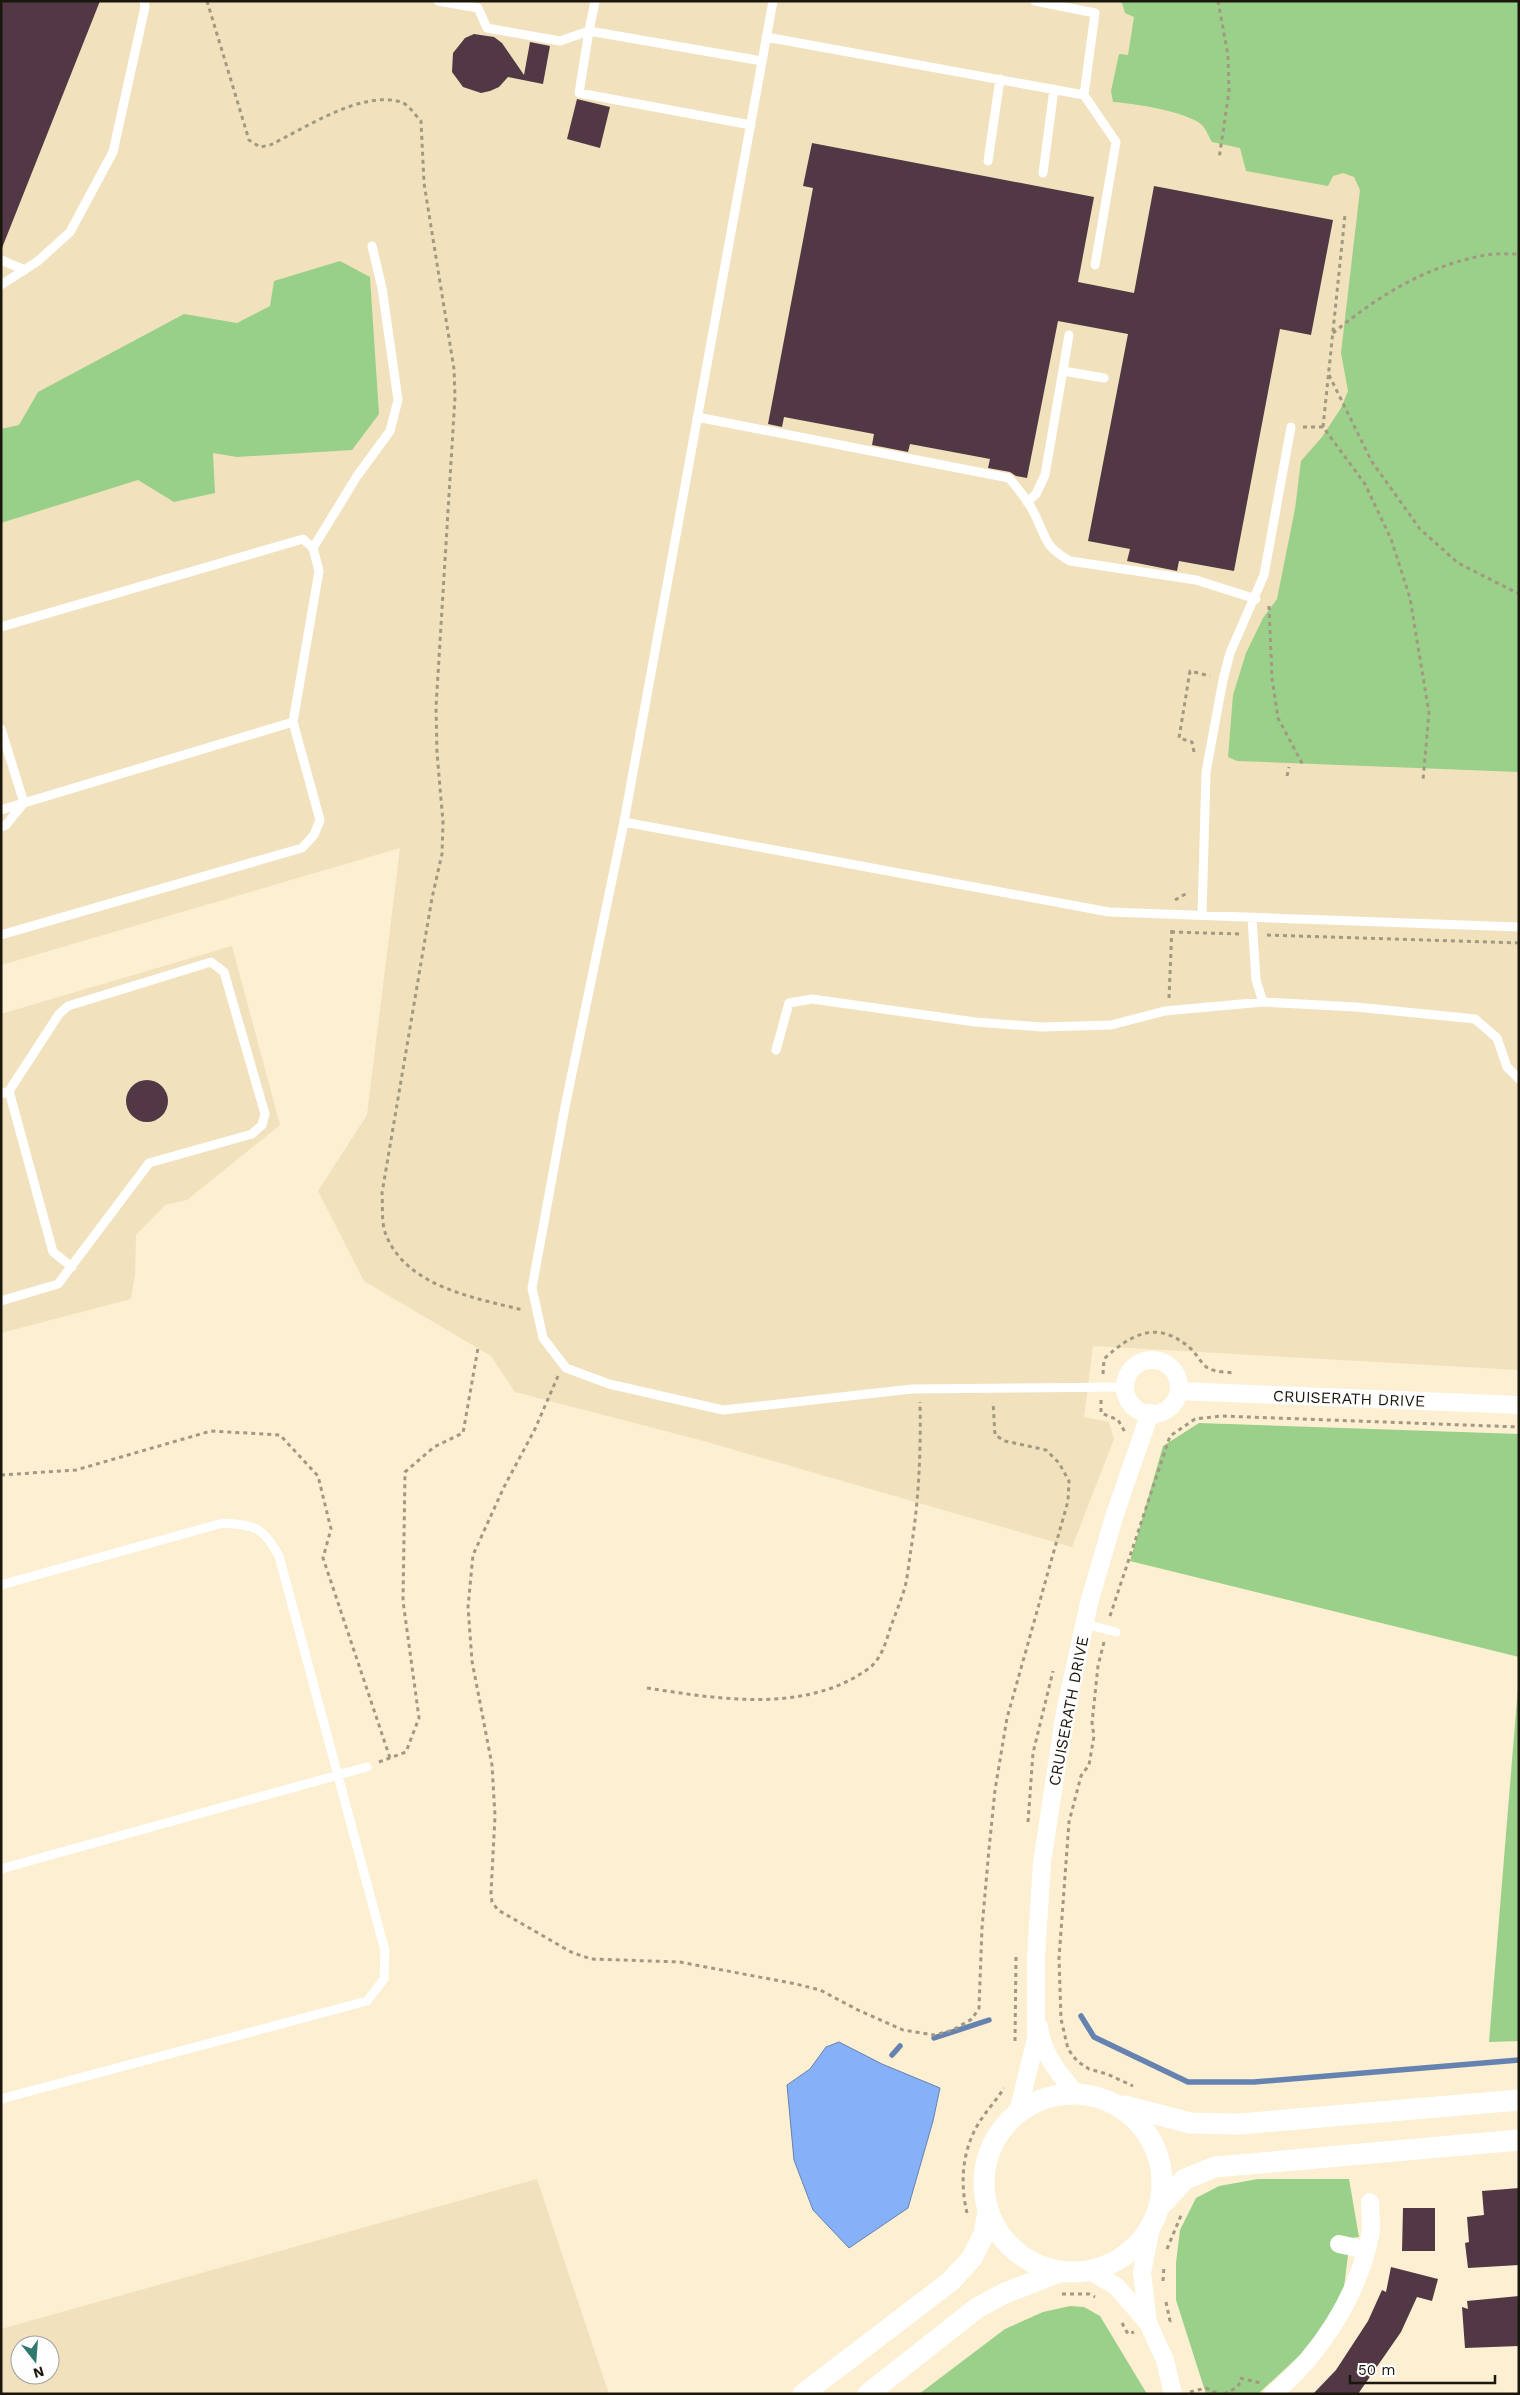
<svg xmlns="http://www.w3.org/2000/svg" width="1520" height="2395" viewBox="0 0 1520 2395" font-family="'Work Sans',sans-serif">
	<rect width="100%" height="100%" fill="#fcefd2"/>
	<path fill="#f1e2bd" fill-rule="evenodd" d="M1,1H1519V1370L1093,1346L1084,1417L1109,1422L1114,1439L1072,1547L700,1440L515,1392L491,1356L364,1281L318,1191L367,1115L400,848L1,965Z
		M232,946L280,1125L187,1200L165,1205L136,1235L135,1274L131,1299L1,1333V1014Z
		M537,2179L609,2394H1V2329ZM20,2345H50V2375H20Z"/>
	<path fill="#9ad08a" d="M1117,1H1519V772L1237,761L1228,757L1233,695L1246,653L1263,618L1277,599L1295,509L1301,461L1322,437L1341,408L1348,391L1341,353L1360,190L1354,177L1343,173L1333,176L1328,186L1246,171L1240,148L1212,142C1209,137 1206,129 1202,125C1188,112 1133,103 1113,102L1111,91L1119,54L1128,55L1134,17L1125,13L1122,3Z
		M1199,1423L1519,1434V1657L1130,1561L1163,1446Z
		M1519,1675V2041L1489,2042Z
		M1258,2179H1349L1359,2237L1333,2240L1348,2255L1344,2287L1326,2331L1258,2394H1206L1176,2300V2263L1180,2230L1196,2198L1219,2186Z
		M1070,2306L1084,2307L1100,2316L1147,2394H919L1005,2329L1043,2312Z"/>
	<path fill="#99d089" d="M340,261L370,277L379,414L352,450L237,457L213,453L215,493L174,502L138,480L1,523V429L19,425L38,392L184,314L237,323L270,306L274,281Z"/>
	<path fill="#86b0f7" stroke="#6682b0" d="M839,2042L882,2064L940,2088L933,2121L908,2208L849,2248L813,2210L794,2160L787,2085L810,2069L826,2047Z"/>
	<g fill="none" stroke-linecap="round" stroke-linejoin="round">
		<path stroke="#6682b0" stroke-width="5.5" d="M1081,2016L1094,2037L1188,2082H1254L1519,2060
			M934,2038L989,2020
			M892,2055L900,2046"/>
	</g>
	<path fill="#513844" d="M1,1H100L2,248H1Z
		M474,34L494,37L502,43L524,75L530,42L550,46L543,84L508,77L499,87L490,91L481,93L463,87L452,72L453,53L465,38Z
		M577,99L610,107L600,148L567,139Z
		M812,143L1094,197L1078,282L1134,293L1154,186L1333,220L1311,335L1280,329L1234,571L1179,561L1177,571L1127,561L1130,549L1088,541L1128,334L1058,321L1027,478L1016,476L1010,472L988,468L990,459L910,444L908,452L872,445L874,434L784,417L782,427L768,424L813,188L803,186Z
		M126 1101a21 21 0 1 1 42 0a21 21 0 1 1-42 0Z
		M1519,2188V2265L1468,2268L1465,2243L1469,2242L1467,2217L1484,2215L1482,2191Z
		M1403,2208H1435V2251H1402Z
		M1391,2267L1438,2279L1432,2301L1417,2297L1401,2332L1358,2394H1313L1336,2370L1368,2321L1382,2290L1386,2292Z
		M1519,2296V2346L1465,2348L1462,2307L1468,2309L1467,2301Z"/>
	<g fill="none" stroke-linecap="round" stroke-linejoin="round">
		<path stroke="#a29983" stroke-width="3" stroke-dasharray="4 4" stroke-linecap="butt" d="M207,1L249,140L260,147L270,145C306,128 361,90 401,102C408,104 415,115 421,121L424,183L454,369L455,397L436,707L437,753L443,822L442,854L432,898L382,1193C383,1206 381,1223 386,1235C407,1287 475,1298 523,1310
			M1218,1L1228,55L1229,91L1219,159
			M1333,333C1377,297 1424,267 1481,256C1493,253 1506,254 1519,254
			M1329,375L1372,462L1420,529L1458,563L1519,594
			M1303,427H1323L1365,484L1391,539L1410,598L1429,713L1423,780
			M1323,427L1345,215
			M1269,606L1272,678L1278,718L1304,767
			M1194,752L1192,742L1179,738L1190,671L1210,676
			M1287,776L1289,767
			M1175,900L1189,892
			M1171,932L1241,934
			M1267,935L1519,943
			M1169,998L1172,926
			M1103,1374L1104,1359C1132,1333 1158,1320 1190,1348C1197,1354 1201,1364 1208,1368C1215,1372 1226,1372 1234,1373
			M558,1376L535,1429L504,1487L473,1555L468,1607L472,1661L492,1765L495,1816L491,1893L492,1902L498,1910L571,1952L591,1959L680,1962L796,1984L820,1990L858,2010L903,2030L934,2035L953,2030L972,2019L979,2008L982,1928L989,1849L995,1790L1007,1718L1068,1501L1069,1481L1059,1463L1046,1450L1005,1441L995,1435L993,1402
			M1101,1400V1413L1118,1420L1125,1432
			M1,1475L76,1470L211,1431L280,1435L318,1476L331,1529L323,1558L390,1758
			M1110,1616L1170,1436L1195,1419L1221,1416L1519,1427
			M1104,1642L1098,1666L1092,1723L1094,1736L1089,1765L1081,1776L1069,1822L1059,1958L1061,2019L1068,2049L1077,2061L1089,2069L1107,2074L1133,2086
			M647,1688C719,1699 805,1714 868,1669C882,1659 886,1641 891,1626C896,1613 901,1600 905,1587C908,1575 909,1561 911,1549C919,1500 921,1451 920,1402
			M379,1762L406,1752L419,1718L403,1601L405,1472L434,1447L463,1433L478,1348
			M1028,1822L1033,1753L1053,1671
			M1015,2041L1016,1955
			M967,2213C960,2183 962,2153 977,2126C985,2112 996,2101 1004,2088
			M1167,2249L1182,2213
			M1163,2281L1164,2265
			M1062,2294H1089L1095,2297
			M1166,2302L1170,2321L1166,2322
			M1122,2323L1128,2334L1134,2332
			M1240,2378L1261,2383
			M1190,2392L1206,2388L1219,2394
			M1224,2394L1236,2388L1243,2379"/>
		<path stroke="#fff" stroke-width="9" d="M438,1L478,8L487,28L560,41L589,31L579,93L751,125
			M595,1L589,31L762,61
			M773,1L624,822L565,1107L532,1288L543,1338L566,1368L609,1384L723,1410L912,1389L1126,1387
			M766,37L1084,95L1095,13L1035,1
			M1084,95L1116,142L1095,265
			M988,161L1000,79
			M1043,173L1054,89
			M1,260L25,270
			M1,285L38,261L70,232L113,152L145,7L144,1
			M1063,371L1104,378
			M697,417L1009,478C1018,489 1028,500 1034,513C1047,538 1043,546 1070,561L1196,580L1256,599
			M1027,502L1036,494L1045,475L1069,335
			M313,548L357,476L390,431L398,400L382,288L372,246
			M1,627L303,539L313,548L319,571L293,722L320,820L314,835L302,848L1,935
			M1,729L24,803
			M1,810L293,722
			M624,822L1109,912L1519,927
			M1,827L6,825L23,804
			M1202,915L1206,773L1208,761L1223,680L1230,653L1264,575L1291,427
			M1252,918L1256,980L1263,1002
			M776,1050L789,1003L812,999L975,1022L1042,1027L1111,1025L1165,1011L1263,1002L1356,1007L1475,1019L1497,1038L1507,1067L1519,1079
			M9,1091L53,1252L72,1267
			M1,1094L9,1091L59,1014L68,1006L211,962L224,972L265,1114L262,1125L252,1134L149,1163L58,1284L1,1301
			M1,1585L223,1523C255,1525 263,1527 279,1556L385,1951L384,1979L367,2001L1,2099
			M1085,1624L1116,1632
			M1,1869L367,1767"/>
		<path stroke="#fff" stroke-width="18" d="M1125 1387a27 27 0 1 1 54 0a27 27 0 1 1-54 0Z
			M1179,1391L1519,1405
			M1039,2027C1042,2053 1059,2075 1076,2093
			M1018,2112L1036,2039V1957L1042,1863L1065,1712L1089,1603L1115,1514L1150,1413
			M1151,2228L1142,2272L1148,2323L1165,2360L1173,2394
			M1339,2244L1366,2250
			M1090,2271L1116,2286L1148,2323
			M1273,2394C1320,2355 1357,2297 1370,2236C1372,2226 1370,2213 1370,2202"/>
		<path stroke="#fff" stroke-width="21" d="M984 2183a89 89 0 1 1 178 0a89 89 0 1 1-178 0Z
			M1125,2106L1190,2123L1239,2124L1519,2100
			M1160,2206L1185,2179L1215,2167L1519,2140
			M803,2394L951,2281L972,2258L984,2234L988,2211
			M868,2394L977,2308L1005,2293L1062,2271"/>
	</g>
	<g text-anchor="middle" stroke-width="5" stroke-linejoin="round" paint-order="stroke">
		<g font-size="16" fill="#1b170c" stroke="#fefefe">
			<text transform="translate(1349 1398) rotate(2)" y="6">CRUISERATH DRIVE</text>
			<text transform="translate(1068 1711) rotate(-79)" y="6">CRUISERATH DRIVE</text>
		</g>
	</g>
	<rect width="1520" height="2395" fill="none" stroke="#1b170c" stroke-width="5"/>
	<g transform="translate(35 2360) rotate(163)"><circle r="24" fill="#fefefe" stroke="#a3a29d"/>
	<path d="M0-4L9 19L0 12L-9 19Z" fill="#31786f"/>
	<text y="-8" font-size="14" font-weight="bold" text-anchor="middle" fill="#1b170c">N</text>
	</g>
	<path d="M1350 2375v8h145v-8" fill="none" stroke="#1b170c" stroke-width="2.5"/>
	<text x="1358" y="2375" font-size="15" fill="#1b170c" stroke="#fefefe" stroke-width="4" paint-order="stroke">50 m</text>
</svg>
